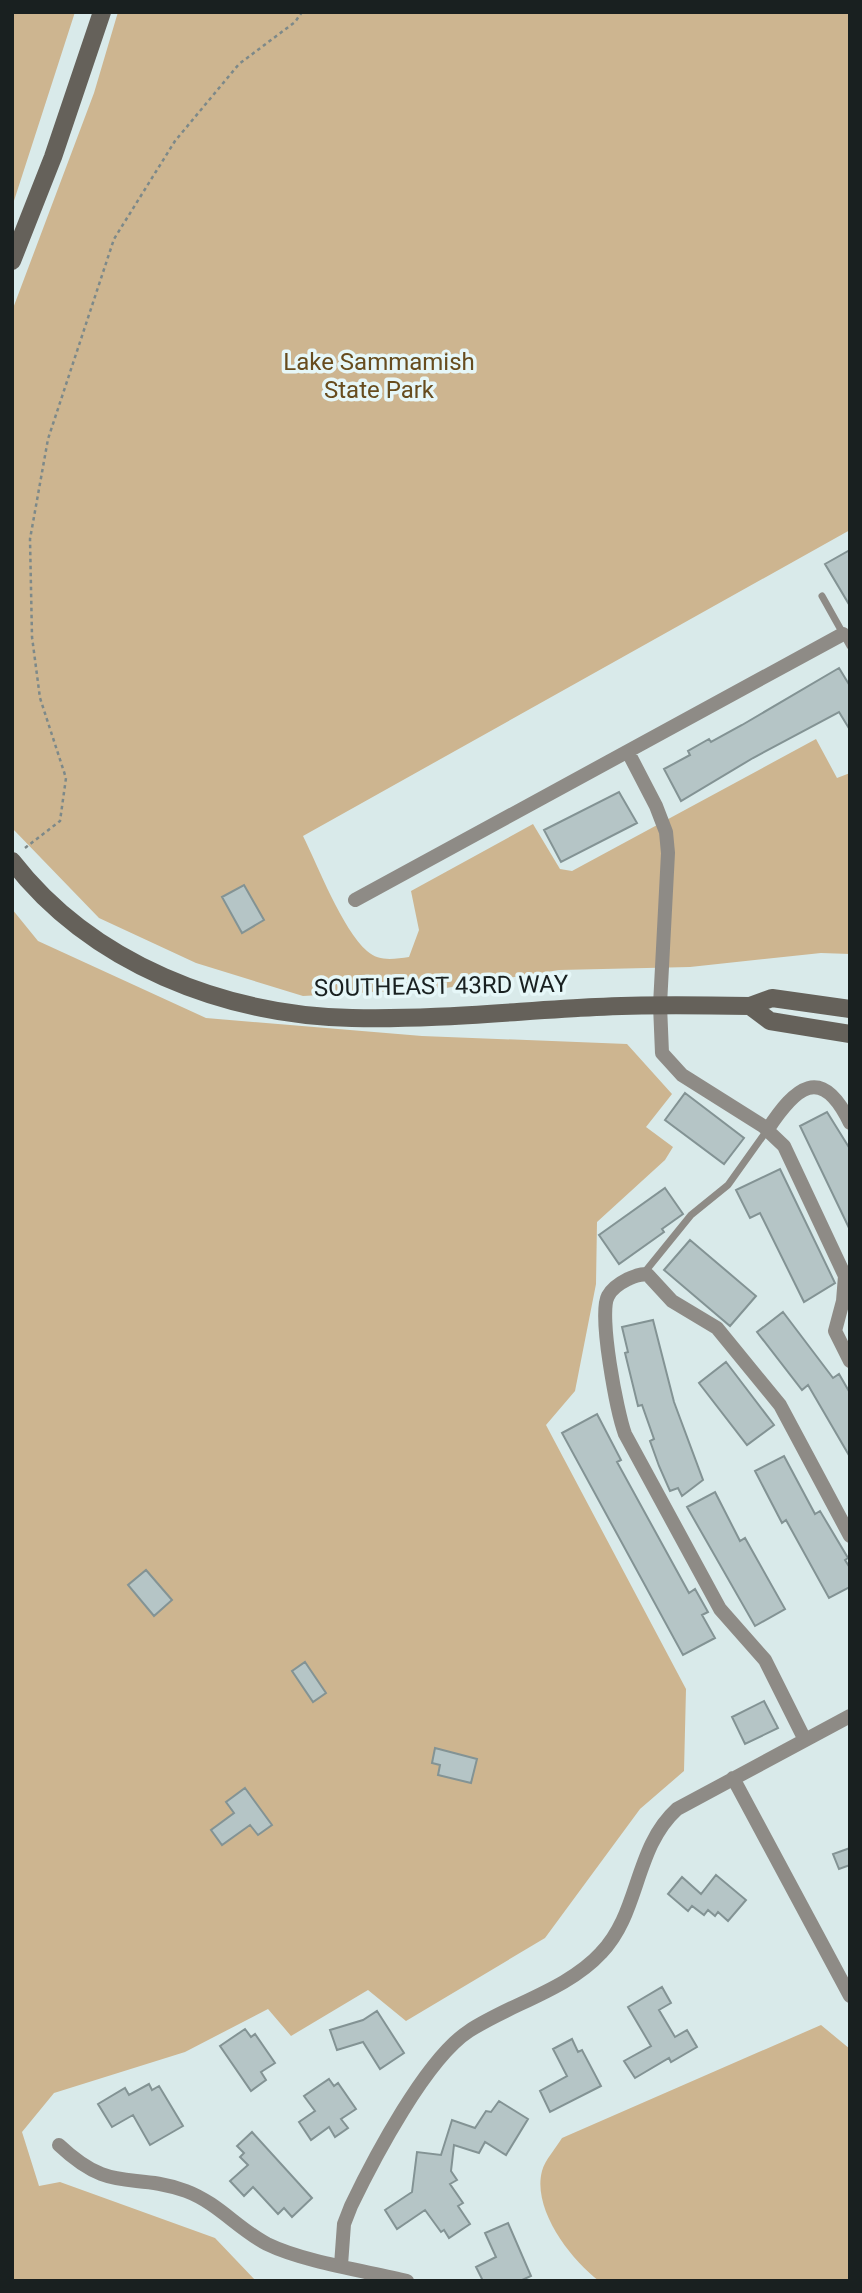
<svg xmlns="http://www.w3.org/2000/svg" width="862" height="2293" viewBox="0 0 862 2293" font-family="Roboto,sans-serif">
	<rect width="100%" height="100%" fill="#d9eaea"/>
	<path fill="#cdb590" d="M12,12H75L12,207Z
		M118,12H850V530L303,836C318,866 342,929 367,951C379,962 394,959 409,957L419,930L411,891L533,824L560,869L572,871L816,739L837,778L850,773V954L821,953L690,967L559,970L446,988L303,996L196,963L99,918L12,828V311L94,93Z
		M12,909L38,941L206,1018L422,1036L627,1044L672,1094L646,1127L673,1147L665,1160L597,1222L596,1284L575,1391L546,1425L686,1689L684,1771L640,1809L545,1938L406,2021L368,1990L291,2036L268,2009L185,2052L54,2093L22,2132L39,2186L60,2182L215,2238L256,2281H12Z
		M821,2025L850,2049V2281H599C570,2259 532,2209 542,2171C545,2160 556,2148 562,2138Z"/>
	<path fill="#b5c5c6" stroke="#839394" stroke-width="2" d="M850,550V606L825,564Z
		M839,668L850,686V730L839,712L753,758L681,801L664,769L690,755L688,751L709,739L711,742L742,725Z
		M619,792L637,823L561,862L544,830Z
		M244,885L264,920L242,933L222,897Z
		M685,1093L744,1138L724,1164L665,1120Z
		M827,1112L850,1149V1230L800,1126Z
		M780,1169L835,1283L804,1302L760,1213L750,1218L736,1190Z
		M665,1188L683,1214L662,1229L664,1232L619,1264L599,1235Z
		M690,1240L756,1296L730,1326L664,1270Z
		M783,1312L833,1378L839,1374L850,1393V1457L808,1385L802,1390L757,1332Z
		M653,1320L674,1402L703,1480L682,1496L678,1488L670,1491L659,1466L650,1441L654,1439L642,1405L638,1406L625,1353L628,1352L622,1327Z
		M726,1362L774,1425L747,1445L699,1383Z
		M597,1414L621,1460L617,1462L689,1593L695,1589L708,1612L702,1615L715,1638L683,1655L562,1433Z
		M784,1456L815,1514L820,1511L848,1558L845,1560L850,1568V1587L829,1598L786,1520L782,1523L755,1471Z
		M715,1492L740,1541L745,1538L785,1609L755,1626L687,1507Z
		M146,1570L172,1600L154,1616L128,1585Z
		M305,1662L326,1693L313,1702L292,1671Z
		M764,1701L778,1728L745,1744L732,1717Z
		M435,1748L477,1759L471,1783L438,1775L440,1765L432,1763Z
		M245,1788L272,1825L258,1835L250,1825L222,1845L211,1830L234,1813L226,1802Z
		M850,1848V1865L839,1869L833,1854Z
		M716,1875L746,1900L728,1921L718,1912L715,1916L708,1910L704,1915L692,1906L688,1911L668,1894L682,1877L701,1894Z
		M662,1987L671,2003L659,2010L675,2037L687,2030L697,2047L671,2062L669,2058L635,2078L624,2061L651,2046L628,2007Z
		M377,2011L404,2053L380,2069L363,2042L337,2050L330,2030L363,2020Z
		M245,2029L251,2037L255,2034L275,2063L261,2072L266,2080L251,2091L220,2046Z
		M572,2039L578,2052L582,2050L601,2086L550,2112L540,2091L567,2076L553,2049Z
		M329,2079L334,2086L338,2083L356,2109L341,2119L348,2128L335,2137L329,2127L311,2140L299,2122L315,2111L304,2096Z
		M149,2084L152,2090L159,2086L183,2126L150,2145L133,2115L112,2127L98,2104L125,2088L129,2095Z
		M499,2101L528,2119L506,2155L485,2142L479,2153L454,2145L451,2171L457,2180L450,2184L463,2203L458,2206L470,2224L449,2238L444,2230L441,2232L425,2210L397,2229L385,2210L412,2192L417,2152L441,2155L452,2120L475,2128L486,2111L491,2112Z
		M252,2132L312,2198L292,2217L284,2208L278,2214L253,2187L244,2196L230,2181L248,2165L240,2157L244,2153L237,2146Z
		M508,2223L531,2276L520,2281H483L476,2267L496,2257L485,2233Z"/>
	<g fill="none" stroke-linecap="round" stroke-linejoin="round">
		<path stroke="#7d8989" stroke-width="2.5" stroke-dasharray="3.5 3.5" stroke-linecap="butt" d="M25,848L60,821L66,778L40,698L32,637L30,539L48,439L114,239L175,141L239,64L295,22L302,12"/>
		<path stroke="#8e8b86" stroke-width="7" d="M822,596L850,646
			M644,1273L691,1215L728,1185L768,1129"/>
		<path stroke="#8e8b86" stroke-width="14" d="M628,752L656,806L666,832L668,853L660,1005L662,1053L682,1075L763,1126L784,1146L845,1276L843,1301L835,1331L850,1361
			M355,900L843,634
			M768,1129C795,1088 821,1063 850,1123
			M805,1740L765,1660L720,1609L625,1434C617,1412 598,1314 608,1296C612,1288 620,1283 628,1279C635,1276 641,1273 648,1275L672,1301L717,1328L780,1405L850,1536
			M733,1778L850,1996
			M59,2145C112,2195 130,2171 186,2191C218,2203 238,2229 267,2244C304,2262 366,2271 407,2281
			M341,2265L344,2224L351,2206C374,2158 426,2059 469,2031C510,2004 567,1990 601,1953C640,1913 634,1848 677,1809L850,1716"/>
		<path stroke="#65615a" stroke-width="18" d="M12,261L53,157L102,12
			M12,861C92,964 224,1015 352,1018C434,1020 515,1011 596,1007C647,1004 699,1005 750,1006L772,998L850,1009
			M750,1006L770,1021L850,1034"/>
	</g>
	<g text-anchor="middle" stroke-width="7" stroke-linejoin="round" paint-order="stroke">
		<g font-size="24" fill="#674c1e" stroke="#e6f7f8">
			<text x="379" y="370">Lake Sammamish<tspan x="379" dy="28">State Park</tspan></text>
		</g>
		<g font-size="24" fill="#192020" stroke="#e6f7f8">
			<text transform="translate(441 986) rotate(-1)" y="8">SOUTHEAST 43RD WAY</text>
		</g>
	</g>
	<rect width="862" height="2293" fill="none" stroke="#192020" stroke-width="28"/>
</svg>
